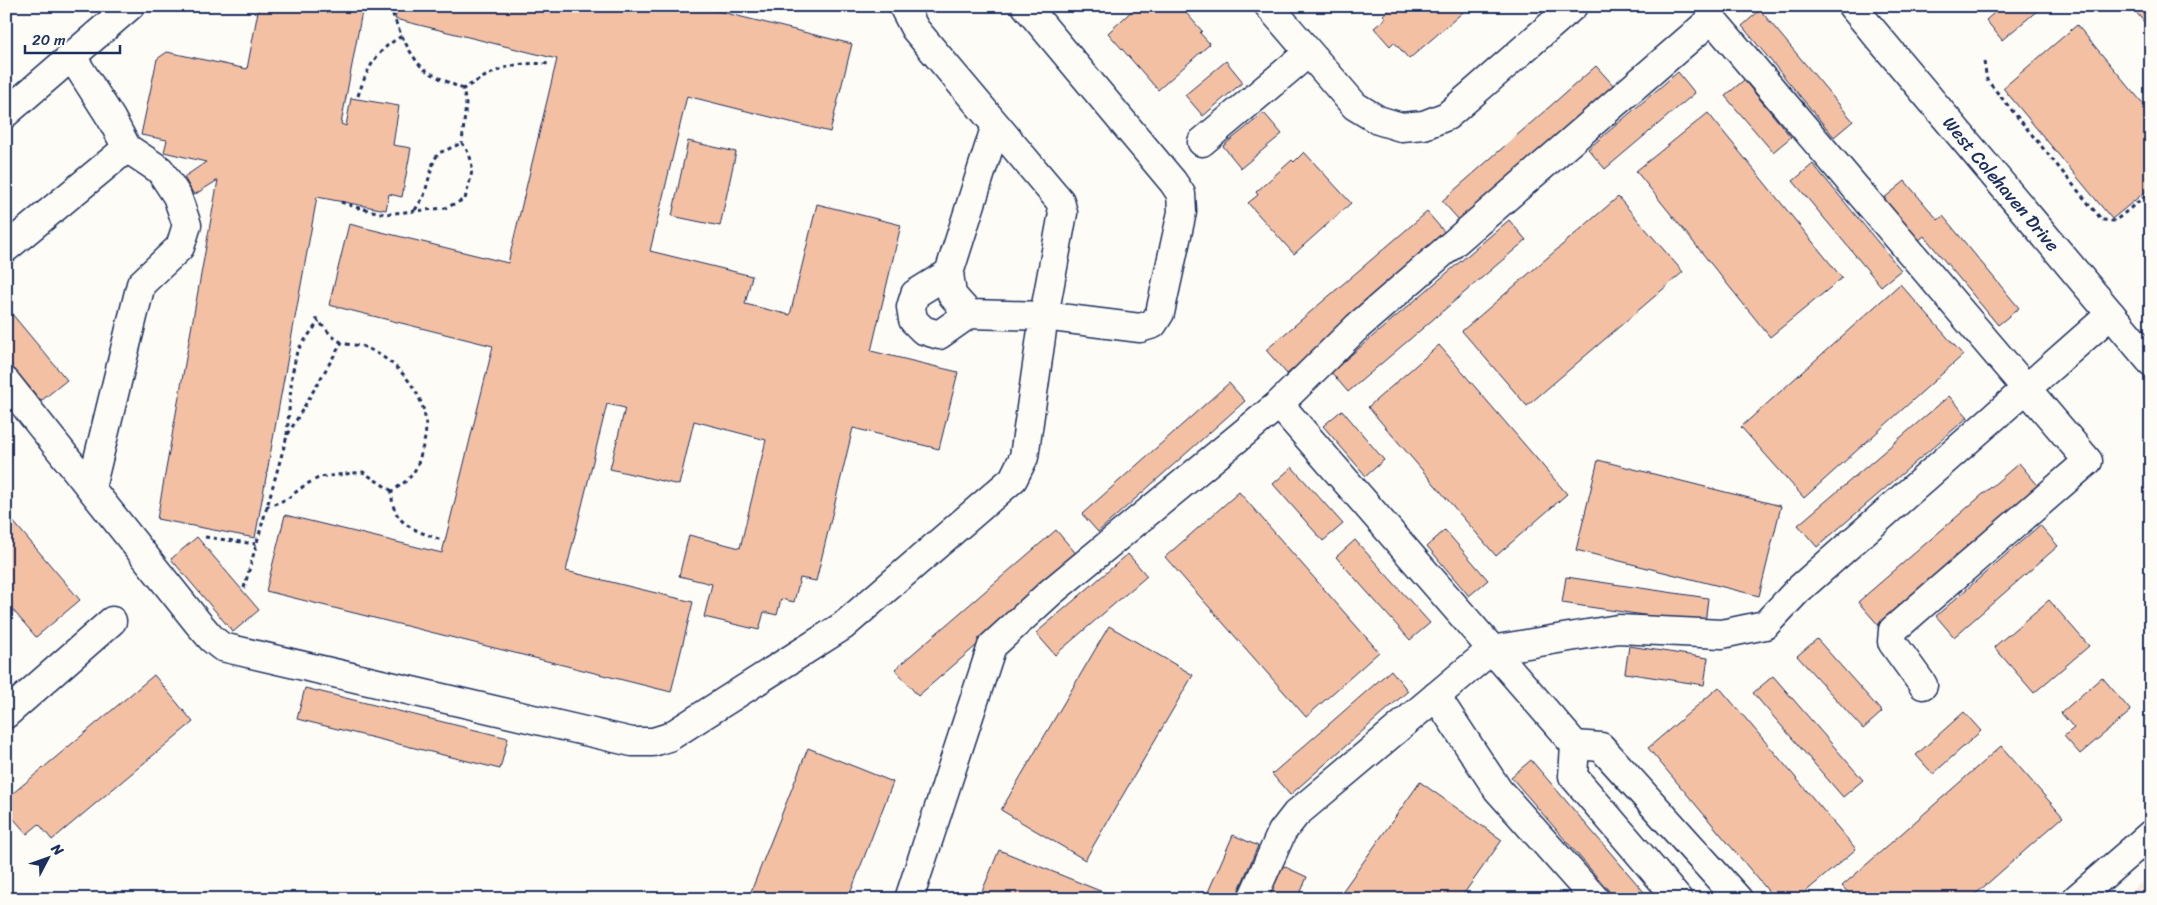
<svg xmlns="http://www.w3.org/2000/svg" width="2157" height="905" viewBox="0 0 2157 905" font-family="Sriracha,sans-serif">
	<rect width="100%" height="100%" fill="#fdfcf7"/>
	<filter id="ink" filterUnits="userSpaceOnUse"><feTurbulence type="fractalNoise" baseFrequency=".02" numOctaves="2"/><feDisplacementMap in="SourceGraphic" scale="10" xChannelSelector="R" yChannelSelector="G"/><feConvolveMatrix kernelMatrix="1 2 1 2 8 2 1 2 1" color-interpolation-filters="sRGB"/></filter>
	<g filter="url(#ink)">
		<path fill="#faeade" d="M2151,874V899H2122Z"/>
		<path fill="#f3c0a4" stroke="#1b2f5e" d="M259,6H363L341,124L346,126L351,98L399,106L393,145L411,148L402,197L389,194L386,210L317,197L255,538L157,519L218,180L194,195L184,177L206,162L164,152L167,140L141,135L157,59L167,52L247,69Z
			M398,6H697L852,44L830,132L687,96L650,251L752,276L745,304L790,315L817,204L901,225L871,351L958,372L939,449L853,428L816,581L800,578L794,602L781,599L777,615L764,612L759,630L704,617L712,584L679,576L689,535L740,548L766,440L694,421L679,485L610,469L625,408L607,404L566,571L693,602L671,692L266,591L285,515L442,553L493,346L329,305L349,224L508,263L557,59L395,19Z
			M1137,6H1180L1202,31L1200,33L1210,44L1158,90L1108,33Z
			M1394,6H1470L1409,59L1394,42L1390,46L1374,28L1386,18L1383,15Z
			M2002,6H2043L2002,40L1986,20Z
			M2141,6H2151V30L2135,11Z
			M1760,10L1853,121L1834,137L1742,26Z
			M2077,25L2151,113V187L2112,219L2003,88Z
			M1226,61L1243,82L1203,116L1185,95Z
			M1596,66L1614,86L1460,221L1442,201Z
			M1678,72L1695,93L1605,169L1588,149Z
			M1744,80L1791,137L1773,152L1725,96Z
			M1264,113L1282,134L1241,168L1223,146Z
			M1708,113L1842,278L1770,337L1636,171Z
			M688,141L736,152L720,226L672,216Z
			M1304,152L1351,203L1294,254L1248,203L1258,195L1256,192L1292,160L1294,162Z
			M1813,164L1901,270L1881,286L1793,181Z
			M1905,181L1938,220L1943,216L2019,308L1998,325L1924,236L1918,241L1883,199Z
			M1618,197L1683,272L1527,406L1462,331Z
			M1427,212L1447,235L1287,374L1266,350Z
			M1509,220L1526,240L1348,392L1331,372Z
			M1900,284L1963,355L1804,498L1741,427Z
			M7,308L67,380L41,401L6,359Z
			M1439,345L1567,494L1496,556L1368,407Z
			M1229,383L1245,401L1098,532L1082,514Z
			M1949,396L1968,417L1817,547L1798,525Z
			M1342,410L1384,460L1366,476L1323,426Z
			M1598,460L1781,506L1759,596L1576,550Z
			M2019,463L2041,489L1881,628L1858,602Z
			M1292,467L1343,524L1323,541L1273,484Z
			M1239,492L1379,652L1306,717L1165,557Z
			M6,513L80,600L36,637L6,602Z
			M2040,525L2058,546L1954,637L1936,616Z
			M1056,530L1079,557L918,696L895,669Z
			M1445,530L1488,580L1469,596L1427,546Z
			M197,537L259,610L233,632L171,559Z
			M1355,540L1430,623L1410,640L1336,557Z
			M1128,554L1147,576L1055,655L1036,633Z
			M1566,577L1708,598L1705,624L1562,603Z
			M2049,600L2089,646L2034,693L1994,647Z
			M1109,626L1193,675L1085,860L1001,810Z
			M1817,639L1882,712L1863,729L1797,656Z
			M1629,646L1708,658L1704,685L1625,673Z
			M1391,670L1408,691L1290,795L1272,774Z
			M154,675L193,722L52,840L39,824L27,834L6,810V799Z
			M1773,676L1863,780L1843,797L1753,693Z
			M2102,677L2131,711L2080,754L2064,736L2074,728L2061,713Z
			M1719,687L1856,849L1797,899H1775L1648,748Z
			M305,688L508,738L500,769L297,719Z
			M1964,712L1981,731L1933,774L1916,755Z
			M2001,746L2063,817L1970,899H1854L1842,886Z
			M808,748L893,782L848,899H748Z
			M1531,760L1650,899H1616L1511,777Z
			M1420,782L1502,840L1460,899H1337Z
			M1233,835L1258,846L1235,899H1205Z
			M999,850L1120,899H979Z
			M1283,866L1307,877L1298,899H1268Z"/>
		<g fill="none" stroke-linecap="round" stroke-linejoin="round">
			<defs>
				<path id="minor" d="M903,6L915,29L1060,201L1063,213L1044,316L969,314L939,335L923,330L913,320L911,307L915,294L949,273L996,125
					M1269,6L1355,106L1378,120L1401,127L1424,125L1447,116L1573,6
					M1852,6L2151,362
					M6,113L130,6
					M1202,142L1308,53
					M6,248L127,148L111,118L72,57
					M949,273L952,295L969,314
					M6,382L198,623L212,639L222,647L632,742H653L669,737L843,626L1013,479L1024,457L1044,316L1140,328L1153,324L1160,313L1182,212L1181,194L1173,182L1026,6
					M1279,404L1357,327L1712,19L2088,461L1893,630L1892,642L1923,685
					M91,488L141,284L180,247L187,225L177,196L160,170L127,148
					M1436,696L1498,790L1595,899
					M6,714L112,621
					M909,899L992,646L1051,592L1279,404L1575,745
					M1252,899L1282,832L1296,814L1491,650L1618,629L1722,634L1765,625L1798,590L2111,314
					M1678,899L1573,776L1575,745L1601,747L1738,899
					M2076,899L2151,834"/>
			</defs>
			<use href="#minor" stroke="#1b2f5e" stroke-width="31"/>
			<path stroke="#1b2f5e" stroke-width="3" stroke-dasharray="4 4" stroke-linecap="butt" d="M391,6C393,21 412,60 424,69C436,77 450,83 463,89
				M1984,62L1987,80L2102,220L2115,221L2151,191
				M358,96C367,69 376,50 402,36
				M341,202L355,207L385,214L445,208L465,199C471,175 478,164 462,143L466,104L463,89C497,69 511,61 551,64
				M415,210L424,196L434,160L439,153L462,143
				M316,318C323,326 331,337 341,342C349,346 359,344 367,348C402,364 434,402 424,442C417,469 416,476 392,491C390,524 415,530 441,540
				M287,435L292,375L297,351L319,321
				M266,507L287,499L305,485L320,477L363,472L392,491
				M205,537L256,544
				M244,588L287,436L342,342"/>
			<use href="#minor" stroke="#fdfcf7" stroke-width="28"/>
		</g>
	</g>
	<g text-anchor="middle" stroke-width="4" stroke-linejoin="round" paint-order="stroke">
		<g font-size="18" fill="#1b2f5e" stroke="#fdfcf7">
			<text transform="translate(2001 184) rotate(50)" y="6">West Colehaven Drive</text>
		</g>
	</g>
	<rect width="2157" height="905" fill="none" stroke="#fdfcf7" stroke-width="25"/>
	<rect x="12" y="12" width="2132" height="880" fill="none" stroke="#1b2f5e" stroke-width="2" filter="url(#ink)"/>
	<g transform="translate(48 858) rotate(49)" stroke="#fdfcf7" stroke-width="4" paint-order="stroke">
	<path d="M0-4L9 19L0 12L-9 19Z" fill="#1b2f5e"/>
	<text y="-8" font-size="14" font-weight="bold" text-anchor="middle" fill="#1b2f5e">N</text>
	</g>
	<path d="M25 45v8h95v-8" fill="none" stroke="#1b2f5e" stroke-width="2.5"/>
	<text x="32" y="45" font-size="15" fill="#1b2f5e" stroke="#fdfcf7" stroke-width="4" paint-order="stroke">20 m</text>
</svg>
